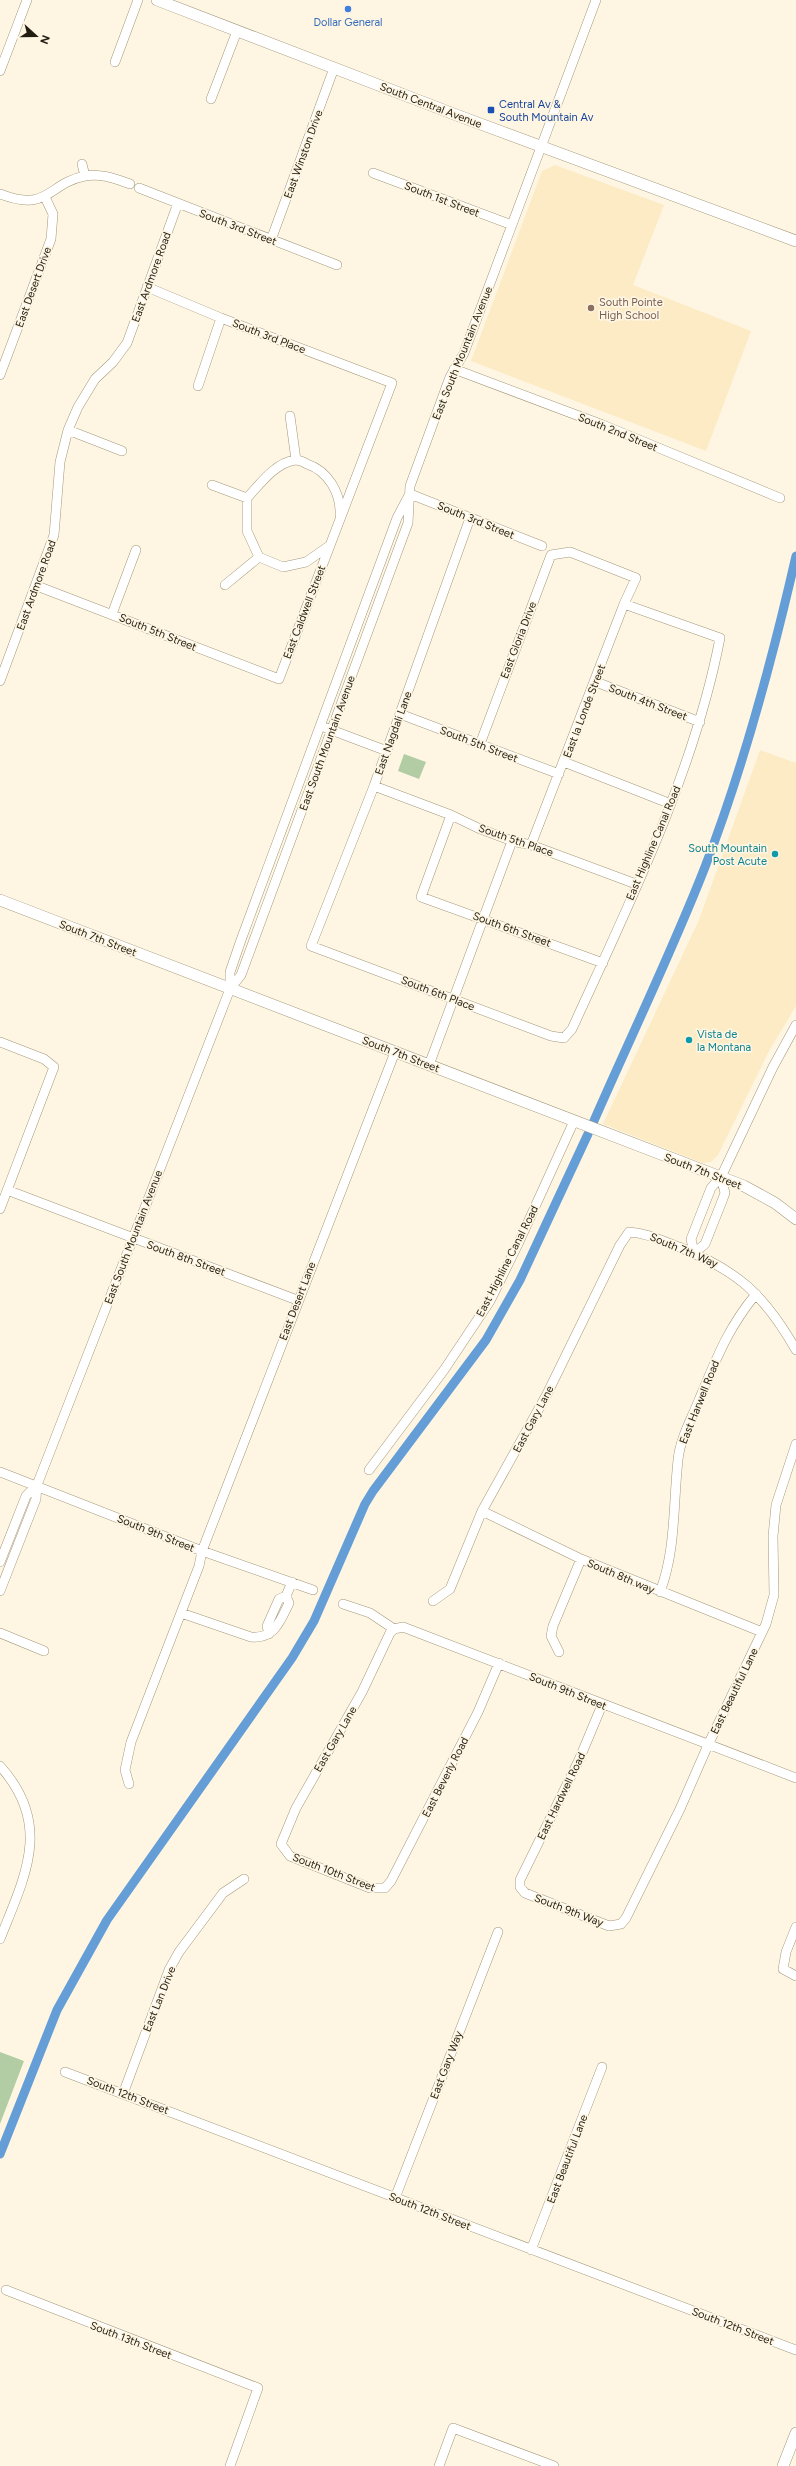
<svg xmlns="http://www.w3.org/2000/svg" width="796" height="2466" viewBox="0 0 796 2466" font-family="Figtree,sans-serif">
	<rect width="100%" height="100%" fill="#fef6e3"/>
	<path fill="#fcebc4" d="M555,165L664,205L633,285L751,331L706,451L471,361L542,171Z
		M760,750L796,763V1006L769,1051L718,1155L711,1162L703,1163L603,1124L699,920Z"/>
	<path fill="#b2cda3" d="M404,754L426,762L419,779L398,771Z
		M0,2052L24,2061L0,2124Z"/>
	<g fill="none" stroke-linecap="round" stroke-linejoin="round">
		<path stroke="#659ed6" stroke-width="9" d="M593,1123C630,1038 671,954 705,867C744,766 772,661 796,556
			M0,2154L57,2010L107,1920L292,1658L314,1621L365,1504L373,1491L486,1340L520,1280L588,1134"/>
		<defs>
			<path id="minor" d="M115,62L138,0
				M0,71L27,0
				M211,99L237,31
				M82,164L85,176
				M373,173L512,225
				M139,188L337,265
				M0,194C49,213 48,183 85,176C101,173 116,179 130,184
				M271,240L334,68
				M454,369L603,425L780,498
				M0,375L51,239L53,214L45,197
				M198,386L221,318
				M290,416L296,460
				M68,430L122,451
				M212,485L247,498
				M410,494L542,546
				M470,518L374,786L311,946L551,1036L564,1038L572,1029C629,904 694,773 720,638L624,604
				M329,546L306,562L283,567L259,557L247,531V498C260,484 275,463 295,460C299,460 304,462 307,464C328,471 341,493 340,515
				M225,585L259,557
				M37,586L279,679L392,383L221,318L147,287
				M112,614L136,550
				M0,681L54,535L60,462L68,430L78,407L95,379L113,362L127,343L178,203
				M596,682L700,722
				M400,714L559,774
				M326,728L387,751
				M480,744L551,555L570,552L636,578L624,604L531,845
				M564,762L671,804
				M374,786L451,815L478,828L512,841L531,845L636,884
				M451,815L421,897L603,963
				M230,989V972L241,940L397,518L408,497
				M0,1042L44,1059L54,1067L0,1209
				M429,1065L512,841
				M7,1190L297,1300
				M694,1253L691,1239L711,1188L721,1177L773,1067L796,1025
				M694,1253L705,1244L722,1201L725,1193L721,1177
				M369,1470L444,1370L490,1301L519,1242L574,1121
				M0,1472L202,1551L313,1590
				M482,1511L581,1559L762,1632
				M0,1562L26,1496L37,1485
				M0,1591L36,1499L37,1485L230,989L241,975L408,523L410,486L450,377L464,353L596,0
				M660,1592C676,1550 673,1505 678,1460C680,1439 691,1420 699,1400C716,1360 727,1329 756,1294
				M433,1601L450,1589L482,1511L547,1394L620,1245L629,1232C647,1233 662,1241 679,1247C738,1271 764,1294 796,1350
				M343,1604L370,1613L394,1629L403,1627L796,1778
				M181,1613L251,1637C274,1639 280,1622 289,1603L286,1596L292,1582
				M394,1629L390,1633L362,1692L296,1808L281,1844L290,1856L370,1888H385L391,1881L478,1712L499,1663
				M0,1633L44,1651
				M269,1634L267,1626L279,1599L286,1596
				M559,1652L551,1636L553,1626L581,1559
				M602,1705L579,1760L520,1880V1887L525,1893L609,1926L621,1924L626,1918L680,1809L708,1745L766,1624L774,1595L773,1536L776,1505L796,1444
				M0,1766C53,1825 25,1876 0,1939
				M129,1784L125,1770L131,1742L199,1566L202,1551L395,1052
				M796,1927L786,1952L783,1969L796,1976
				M65,2072L796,2350
				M123,2094L169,1970L179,1952L223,1893L244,1879
				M395,2198L498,1932
				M531,2250L602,2067
				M6,2290L258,2388L230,2466
				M439,2466L453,2428L554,2466"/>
			<path id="major" d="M157,0L459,116L796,241
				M0,900L744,1186L775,1203L796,1219
				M783,2466L796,2433"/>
		</defs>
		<use href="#minor" stroke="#a4987a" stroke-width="10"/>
		<use href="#major" stroke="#a4987a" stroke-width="12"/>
		<use href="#minor" stroke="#fff" stroke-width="9"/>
		<use href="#major" stroke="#fff" stroke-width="11"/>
	</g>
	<circle fill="#3f7fe0" stroke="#fef6e3" stroke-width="1.5" cx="348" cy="9" r="4"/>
	<rect fill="#1a4fb4" stroke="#fef6e3" stroke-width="1.5" x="487" y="106" width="8" height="8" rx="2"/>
	<circle fill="#8d6e63" stroke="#fef6e3" stroke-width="1.5" cx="591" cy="308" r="4"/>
	<g fill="#0f9aa8" stroke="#fef6e3" stroke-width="1.5">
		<circle cx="775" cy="854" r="4"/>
		<circle cx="689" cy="1040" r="4"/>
	</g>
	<g text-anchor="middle" stroke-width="3.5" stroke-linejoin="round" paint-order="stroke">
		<g font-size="11" fill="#366cbe" stroke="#fef6e3">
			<text x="348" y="26">Dollar General</text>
		</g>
		<g font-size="11" fill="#164399" stroke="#fef6e3" text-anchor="start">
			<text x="499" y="108">Central Av &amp;<tspan x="499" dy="13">South Mountain Av</tspan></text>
		</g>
		<g font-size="11" fill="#221d11" stroke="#fef6e3">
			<text transform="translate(431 105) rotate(21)" y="4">South Central Avenue</text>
			<text transform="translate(303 154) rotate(-70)" y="4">East Winston Drive</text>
			<text transform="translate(442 199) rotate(21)" y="4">South 1st Street</text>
			<text transform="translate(238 227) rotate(21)" y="4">South 3rd Street</text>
			<text transform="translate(151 277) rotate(-70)" y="4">East Ardmore Road</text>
			<text transform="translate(33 287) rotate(-70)" y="4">East Desert Drive</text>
			<text transform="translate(269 336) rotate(21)" y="4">South 3rd Place</text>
			<text transform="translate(462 353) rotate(-68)" y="4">East South Mountain Avenue</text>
			<text transform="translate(618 432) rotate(22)" y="4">South 2nd Street</text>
			<text transform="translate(476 520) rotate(22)" y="4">South 3rd Street</text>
			<text transform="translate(36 585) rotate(-70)" y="4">East Ardmore Road</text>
			<text transform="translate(304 612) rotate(-69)" y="4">East Caldwell Street</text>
			<text transform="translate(158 632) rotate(22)" y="4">South 5th Street</text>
			<text transform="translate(518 640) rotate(-69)" y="4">East Gloria Drive</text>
			<text transform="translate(648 702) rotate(21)" y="4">South 4th Street</text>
			<text transform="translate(584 711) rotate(-69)" y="4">East la Londe Street</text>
			<text transform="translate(393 733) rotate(-70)" y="4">East Nagdali Lane</text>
			<text transform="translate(327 743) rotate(-70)" y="4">East South Mountain Avenue</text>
			<text transform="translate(479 744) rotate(21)" y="4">South 5th Street</text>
			<text transform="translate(516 840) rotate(19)" y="4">South 5th Place</text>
			<text transform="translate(653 843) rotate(-67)" y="4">East Highline Canal Road</text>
			<text transform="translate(512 929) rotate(20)" y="4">South 6th Street</text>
			<text transform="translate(98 938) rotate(21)" y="4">South 7th Street</text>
			<text transform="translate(438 993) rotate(21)" y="4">South 6th Place</text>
			<text transform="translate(401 1054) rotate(21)" y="4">South 7th Street</text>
			<text transform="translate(703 1171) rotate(21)" y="4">South 7th Street</text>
			<text transform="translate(133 1237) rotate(-69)" y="4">East South Mountain Avenue</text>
			<text transform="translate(684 1250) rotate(23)" y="4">South 7th Way</text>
			<text transform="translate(186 1258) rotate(20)" y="4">South 8th Street</text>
			<text transform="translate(507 1261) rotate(-63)" y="4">East Highline Canal Road</text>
			<text transform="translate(297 1301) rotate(-69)" y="4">East Desert Lane</text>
			<text transform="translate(699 1402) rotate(-68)" y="4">East Harwell Road</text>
			<text transform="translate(533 1419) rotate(-62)" y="4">East Gary Lane</text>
			<text transform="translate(156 1533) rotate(22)" y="4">South 9th Street</text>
			<text transform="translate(621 1576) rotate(23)" y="4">South 8th way</text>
			<text transform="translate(568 1691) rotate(22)" y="4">South 9th Street</text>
			<text transform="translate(734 1691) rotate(-64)" y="4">East Beautiful Lane</text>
			<text transform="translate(335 1739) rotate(-60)" y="4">East Gary Lane</text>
			<text transform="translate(445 1777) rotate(-63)" y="4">East Beverly Road</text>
			<text transform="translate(561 1796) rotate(-64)" y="4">East Hardwell Road</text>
			<text transform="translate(334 1872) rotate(21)" y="4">South 10th Street</text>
			<text transform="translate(569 1910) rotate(21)" y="4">South 9th Way</text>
			<text transform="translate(159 1999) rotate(-68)" y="4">East Lan Drive</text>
			<text transform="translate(446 2065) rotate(-69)" y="4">East Gary Way</text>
			<text transform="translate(128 2095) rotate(21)" y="4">South 12th Street</text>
			<text transform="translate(567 2159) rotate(-69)" y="4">East Beautiful Lane</text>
			<text transform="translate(430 2211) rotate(21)" y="4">South 12th Street</text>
			<text transform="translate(733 2326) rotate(21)" y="4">South 12th Street</text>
			<text transform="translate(131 2340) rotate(21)" y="4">South 13th Street</text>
		</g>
		<g font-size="11" fill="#785e54" stroke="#fef6e3" text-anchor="start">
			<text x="599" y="306">South Pointe<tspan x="599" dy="13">High School</tspan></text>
		</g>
		<g font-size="11" fill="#0d838f" stroke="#fef6e3" text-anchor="end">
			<text x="767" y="852">South Mountain<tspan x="767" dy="13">Post Acute</tspan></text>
			<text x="697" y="1038" text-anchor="start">Vista de<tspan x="697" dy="13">la Montana</tspan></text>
		</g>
	</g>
	<g transform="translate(36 36) rotate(111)" stroke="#fef6e3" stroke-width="3" paint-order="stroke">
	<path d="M0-3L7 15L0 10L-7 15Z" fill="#221d11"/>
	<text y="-6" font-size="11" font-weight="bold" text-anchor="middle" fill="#221d11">N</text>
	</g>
</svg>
